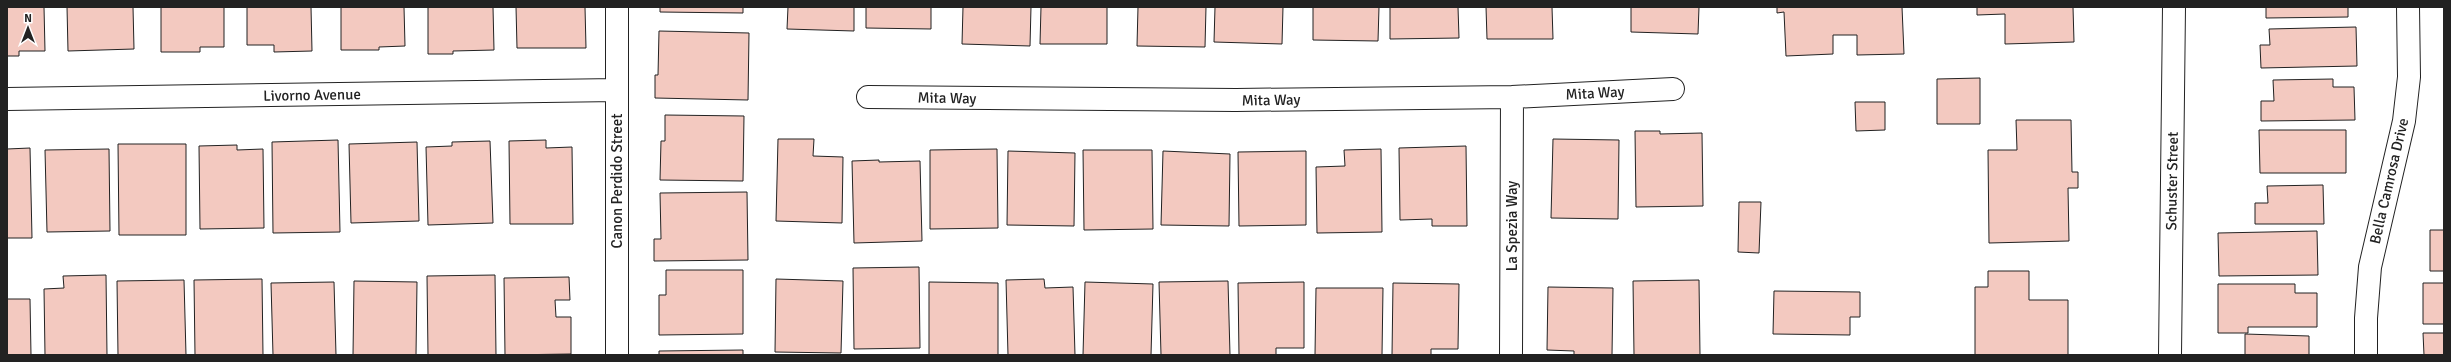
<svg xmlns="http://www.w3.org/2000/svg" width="2451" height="362" viewBox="0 0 2451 362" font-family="Signika,sans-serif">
	<rect width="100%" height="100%" fill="#fff"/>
	<path fill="#f3c9c0" stroke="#222" d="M7,7H44L45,51H19V56H7Z
		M67,7H133L134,49L68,51Z
		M161,7H224V47H200V52H161Z
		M247,7H311L312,51L274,52V45H247Z
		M341,7H404L405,46L379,47V50H341Z
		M428,7H493L494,50L453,51V54H428Z
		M516,7H585L586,48H517Z
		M660,7H743V13L660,12Z
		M788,7H854V31L787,29Z
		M866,7H931V29L866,28Z
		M963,7H1031L1030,46L962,44Z
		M1041,7H1107V44H1040Z
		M1138,7H1206L1205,47L1137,46Z
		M1215,7H1283L1282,44L1214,42Z
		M1313,7H1379L1378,41L1313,40Z
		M1390,7H1458L1459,38L1390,39Z
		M1486,7H1552L1553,39H1487Z
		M1631,7H1699L1698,34L1631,32Z
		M1777,7H1902L1904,54L1857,55V35H1833V54L1786,56L1784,12L1777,13Z
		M1977,7H2073L2074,42L2005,44V14L1977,15Z
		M2266,7H2348V17L2266,18Z
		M2356,27L2357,66L2261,68L2260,45H2270L2269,29Z
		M659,31L749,33L748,100L655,98V75H658Z
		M1980,78V124H1937V79Z
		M2333,79V87H2354L2355,120L2261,121V101H2274L2273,80Z
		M1855,102H1885V130L1856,131Z
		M665,115L744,116L743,181L660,180L661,141H665Z
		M2016,120H2071L2072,172H2078V188H2068L2069,241L1989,243L1988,150H2017Z
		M2259,130H2346V173H2260Z
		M1635,131H1660V134L1702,133L1703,206L1636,207Z
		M778,139H814L813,156L843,157L842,223L776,221Z
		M1553,139L1619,140L1618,219L1551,218Z
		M338,140L340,232L273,233L272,142Z
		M546,140V148L572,147L573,224H510L509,141Z
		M490,141L493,223L428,225L426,147L452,146V142Z
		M417,142L419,221L351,223L349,144Z
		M118,144H186V235H119Z
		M237,145V150L263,149L264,228L200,229L199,146Z
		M1466,146L1467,226H1432V219L1400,220L1399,148Z
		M30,148L32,238H7V149Z
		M109,149L110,231L47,232L45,150Z
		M997,149L998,228L930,229V150Z
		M1381,149L1382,232L1317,233L1316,167L1345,166L1344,150Z
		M1083,150H1152L1153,229L1084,230Z
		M1008,151L1075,153L1074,226L1007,225Z
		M1163,151L1230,154L1229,226L1161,225Z
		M1306,151V225L1239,226L1238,152Z
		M879,160V162L920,161L922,241L854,243L852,161Z
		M2323,185L2324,224H2255V203H2268L2267,186Z
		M747,192L748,260L654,261V239H661L660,193Z
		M1739,202H1761L1759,253L1738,252Z
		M2430,230H2444V271H2430Z
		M2317,231L2318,275L2219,276L2218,233Z
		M919,267L920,348L854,349L853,268Z
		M666,270H743V334L659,335V295H666Z
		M1988,271H2029V300H2068V355H1975V287H1988Z
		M106,275L107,355H45L44,289L64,288L63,276Z
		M495,275L496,355H428L427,276Z
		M569,277L570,300H555L556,317H571V354L505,355L504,278Z
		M262,279L263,355H195L194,280Z
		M776,279L843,281L841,353L775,352Z
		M1044,279L1045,288L1073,287L1075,355H1008L1006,280Z
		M184,280L186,355H118L117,281Z
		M1699,280L1700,355H1634L1633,281Z
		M354,281L417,282L416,355H353Z
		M1228,281L1230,355H1161L1159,282Z
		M334,282L336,355H273L271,283Z
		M929,282L998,283V355H929Z
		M1085,282L1153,284L1151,355H1083Z
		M1304,282V348H1276V355H1239L1238,283Z
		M1393,283L1459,284L1458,349H1431V355H1392Z
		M2423,283H2444V324H2423Z
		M2218,284H2295V293H2317V327H2248V333H2218Z
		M1548,287L1613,288L1612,355H1574V351L1547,350Z
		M1316,288H1383L1382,355H1315Z
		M1774,291L1860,292V317H1850V335L1773,334Z
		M7,299H30L31,355H7Z
		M2423,333H2444V355H2424Z
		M2245,334L2309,336V355H2245Z
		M743,350V355H659V351Z"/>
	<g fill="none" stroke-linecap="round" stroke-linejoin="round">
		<defs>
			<path id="minor" d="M617,7V355
				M868,97L1236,100L1512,97L1673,89
				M7,99L617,90
				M1511,355L1512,97
				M2170,355L2174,7
				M2366,355V318L2370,267L2404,121L2409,77L2408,7"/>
		</defs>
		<use href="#minor" stroke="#222" stroke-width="24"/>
		<use href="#minor" stroke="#fff" stroke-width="22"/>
	</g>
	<g text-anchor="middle" stroke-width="3" stroke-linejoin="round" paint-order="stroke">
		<g font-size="15" fill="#222" stroke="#fff">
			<text transform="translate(1595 93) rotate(-3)" y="5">Mita Way</text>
			<text transform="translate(312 95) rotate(-1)" y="5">Livorno Avenue</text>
			<text transform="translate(947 98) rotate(1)" y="5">Mita Way</text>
			<text transform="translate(1271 100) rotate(-1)" y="5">Mita Way</text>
			<text transform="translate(617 181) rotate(-90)" y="5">Canon Perdido Street</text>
			<text transform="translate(2172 181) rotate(-89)" y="5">Schuster Street</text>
			<text transform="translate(2389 181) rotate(-77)" y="5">Bella Camrosa Drive</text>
			<text transform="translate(1512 226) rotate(-90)" y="5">La Spezia Way</text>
		</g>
	</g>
	<rect width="2451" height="362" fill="none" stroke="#222222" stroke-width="16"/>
	<g transform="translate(28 28)" stroke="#ffffff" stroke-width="3" paint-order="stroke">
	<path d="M0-3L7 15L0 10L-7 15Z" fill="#222222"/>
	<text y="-6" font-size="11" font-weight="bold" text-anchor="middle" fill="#222222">N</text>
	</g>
</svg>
